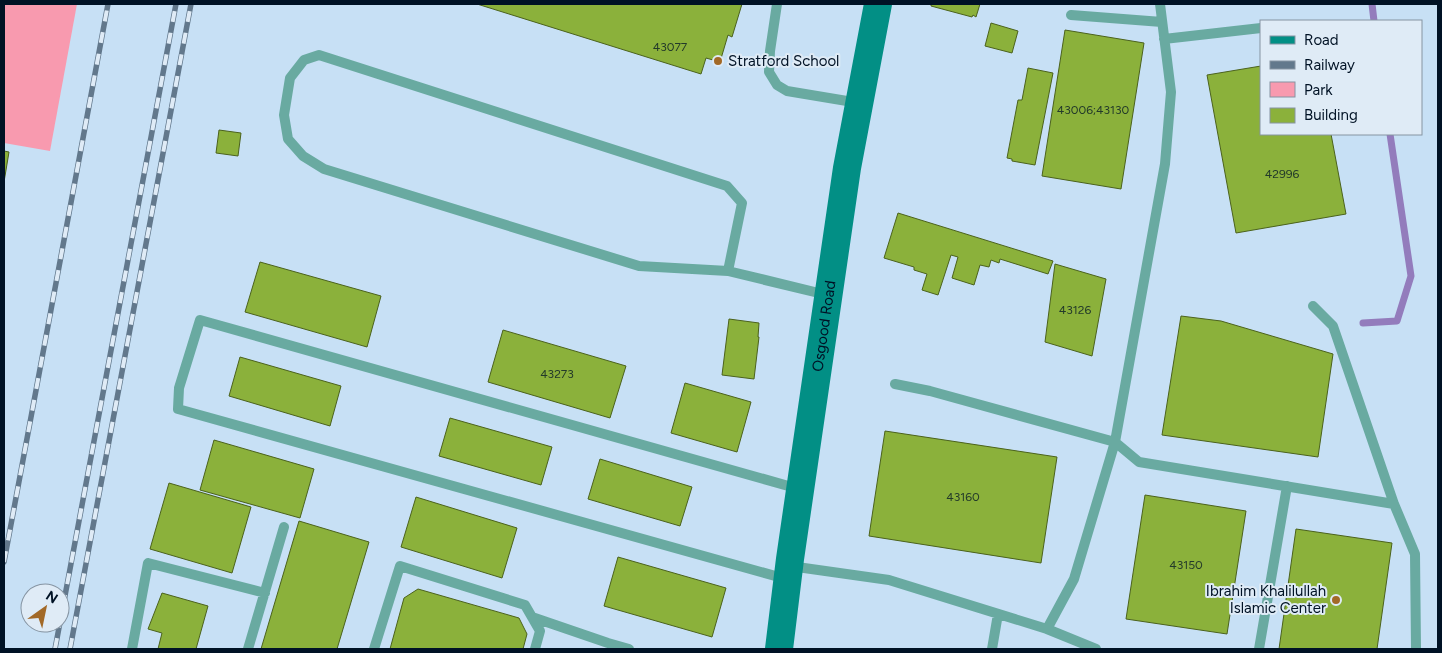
<svg xmlns="http://www.w3.org/2000/svg" width="1442" height="653" viewBox="0 0 1442 653" font-family="Figtree,sans-serif">
	<rect width="100%" height="100%" fill="#c7e0f5"/>
	<path fill="#f89aaf" d="M4,4H77L50,151L4,143Z"/>
	<g fill="none" stroke-linecap="round" stroke-linejoin="round">
		<path stroke="#937cbc" stroke-width="7" d="M1372,4L1374,21
			M1363,323L1397,321L1411,276L1390,134"/>
	</g>
	<path fill="#8bb13b" stroke="#4b621c" d="M477,4H742L732,37L728,35L720,62L706,58L701,74Z
		M931,4H980L976,17L973,15L972,17L931,6Z
		M991,23L1018,31L1012,53L985,46Z
		M1065,30L1144,43L1121,189L1042,176Z
		M1261,66V134H1331L1346,214L1236,233L1207,75Z
		M1028,68L1053,73L1035,165L1012,161V159L1007,158L1018,100H1022Z
		M219,130L241,133L238,156L216,153Z
		M4,151L9,152L4,182Z
		M898,213L1053,261L1048,274L1000,259L999,263L991,260L989,267L980,265L974,285L952,278L958,257L951,255L938,295L922,290L927,274L914,270V267L884,258Z
		M260,262L381,296L367,347L245,312Z
		M1055,264L1106,279L1092,356L1045,342Z
		M1181,316L1221,321L1333,354L1318,457L1162,435Z
		M729,319L759,323L758,337H759L754,379L722,375Z
		M503,330L626,366L610,418L488,382Z
		M240,357L341,386L330,426L229,396Z
		M685,383L751,402L737,452L671,433Z
		M450,418L552,447L541,485L439,456Z
		M885,431L1057,457L1041,563L869,536Z
		M214,440L314,469L300,518L200,490Z
		M600,459L692,487L680,526L588,499Z
		M169,483L251,507L232,573L150,549Z
		M1145,495L1246,511L1227,634L1126,619Z
		M416,497L517,528L502,578L401,547Z
		M299,521L369,542L337,649H261Z
		M1296,529L1392,543L1377,649H1279Z
		M618,557L726,588L712,637L604,606Z
		M418,589L519,618L527,634L523,649H390L404,598Z
		M162,593L208,606L196,649H158L162,633L148,629Z"/>
	<g fill="none" stroke-linecap="round" stroke-linejoin="round">
		<path stroke="#69aaa1" stroke-width="10" d="M777,4L770,51L769,72L777,85L787,91L859,103
			M1071,15L1162,22
			M1164,39L1261,28
			M728,271L639,266L324,169L303,156L288,139L284,115L290,78L304,60L319,55L727,186L742,203L728,271L827,295
			M895,384L930,391L1115,442L1139,462L1394,504L1333,326L1313,306
			M1394,504L1415,554L1416,649
			M790,566L889,580L1047,629L1096,649
			M786,579L178,409L179,388L200,320L799,489
			M532,617L608,643L629,649
			M1047,629L1074,579L1115,442L1165,164L1171,92L1160,4
			M132,649L148,563L265,593
			M248,649L284,527
			M374,649L400,566L525,605L540,631L535,649
			M992,649L998,614
			M1259,649L1287,486"/>
		<path stroke="#028f85" stroke-width="28" id="s1" d="M779,649L790,559L847,168L878,4"/>
		<defs>
			<path id="rail" d="M4,562L108,4
				M55,649L176,4
				M70,649L191,4"/>
		</defs>
		<use href="#rail" stroke="#62788c" stroke-width="5.5"/>
		<use href="#rail" stroke="#dfebf6" stroke-width="4" stroke-dasharray="11" stroke-linecap="butt"/>
	</g>
	<g fill="#a26927" stroke="#dfebf6" stroke-width="2">
		<circle cx="718" cy="61" r="5"/>
		<circle cx="1336" cy="600" r="5"/>
	</g>
	<g text-anchor="middle" stroke-width="4" stroke-linejoin="round" paint-order="stroke">
		<g font-size="12" fill="#233a2a">
			<text x="670" y="51">43077</text>
			<text x="1093" y="114">43006;43130</text>
			<text x="1282" y="178">42996</text>
			<text x="1075" y="314">43126</text>
			<text x="557" y="378">43273</text>
			<text x="963" y="501">43160</text>
			<text x="1186" y="569">43150</text>
		</g>
		<g font-size="15" fill="#001225" stroke="#dfebf6" text-anchor="start">
			<text x="728" y="66">Stratford School</text>
			<text x="1326" y="596" text-anchor="end">Ibrahim Khalilullah<tspan x="1326" dy="17">Islamic Center</tspan></text>
		</g>
		<g font-size="15" fill="#001225" stroke="#dfebf6">
			<text dy="5" stroke="none"><textPath href="#s1" startOffset="326">Osgood Road</textPath></text>
		</g>
	</g>
	<rect width="1442" height="653" fill="none" stroke="#001225" stroke-width="10"/>
	<rect x="1260" y="20" width="162" height="115" fill="#dfebf6" stroke="#8694a2"/>
	<rect x="1270" y="36" width="25" height="8" fill="#028f85" stroke="#8694a2"/>
	<text x="1304" y="45" font-size="15" fill="#001225">Road</text>
	<rect x="1270" y="61" width="25" height="8" fill="#62788c" stroke="#8694a2"/>
	<text x="1304" y="70" font-size="15" fill="#001225">Railway</text>
	<rect x="1270" y="82" width="25" height="15" fill="#f89aaf" stroke="#8694a2"/>
	<text x="1304" y="95" font-size="15" fill="#001225">Park</text>
	<rect x="1270" y="108" width="25" height="15" fill="#8bb13b" stroke="#8694a2"/>
	<text x="1304" y="120" font-size="15" fill="#001225">Building</text>
	<g transform="translate(45 608) rotate(33)"><circle r="24" fill="#dfebf6" stroke="#8694a2"/>
	<path d="M0-4L9 19L0 12L-9 19Z" fill="#a26927"/>
	<text y="-8" font-size="14" font-weight="bold" text-anchor="middle" fill="#001225">N</text>
	</g>
</svg>
